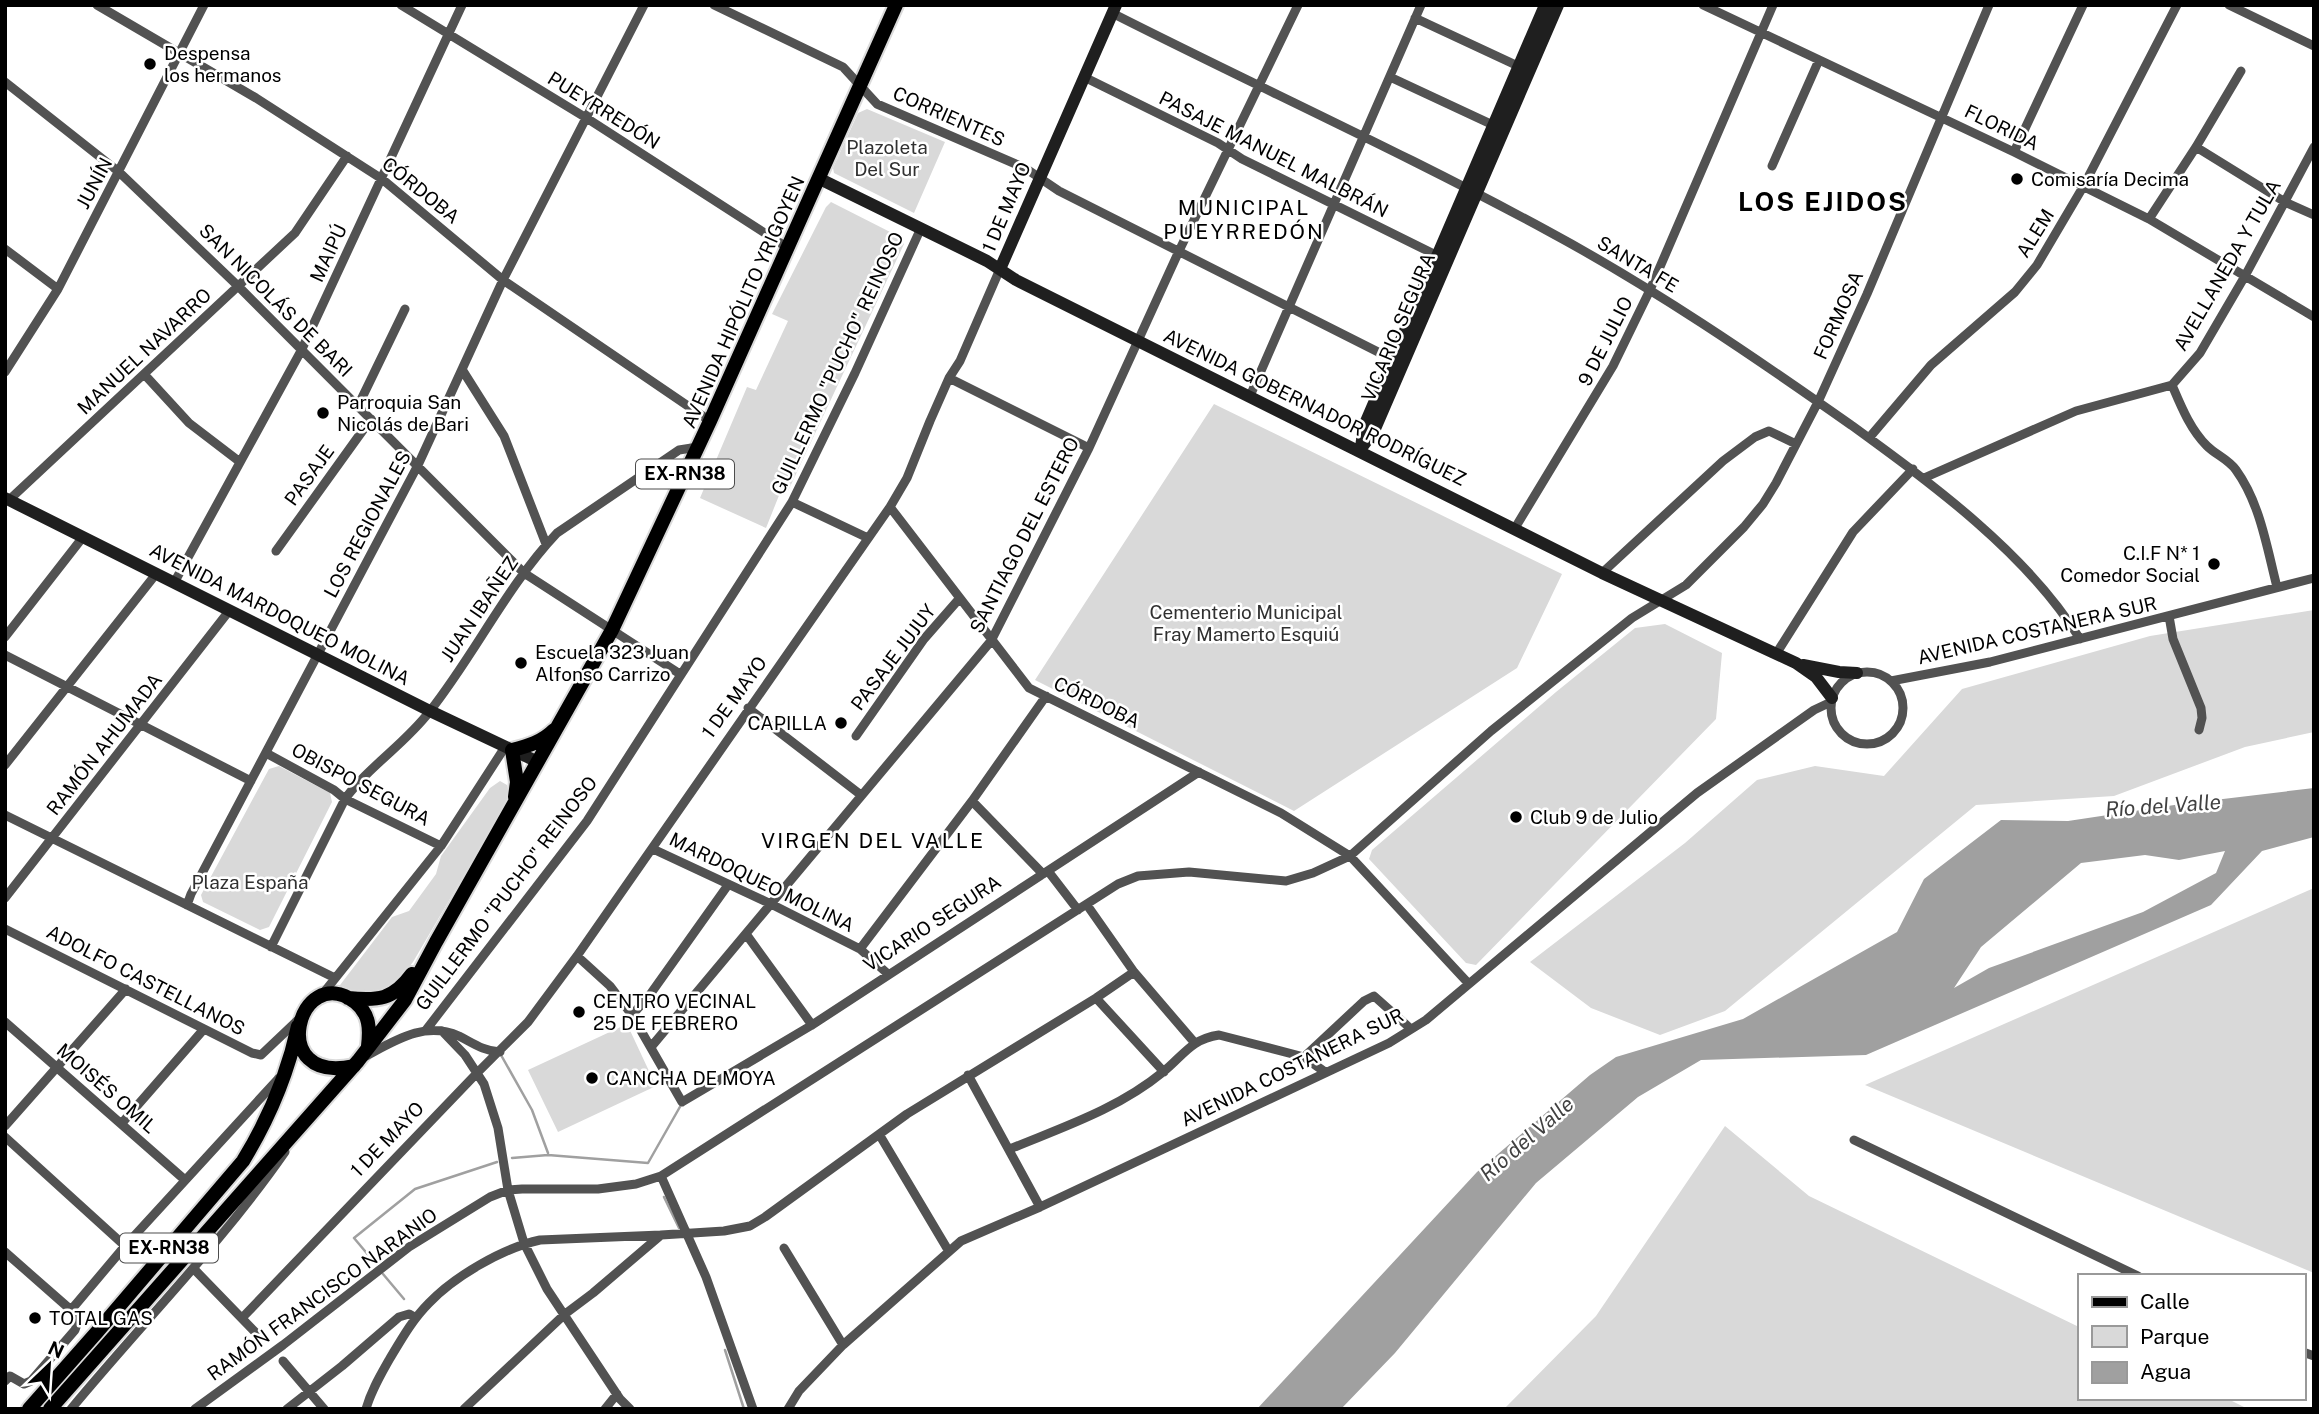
<svg xmlns="http://www.w3.org/2000/svg" width="2319" height="1414" viewBox="0 0 2319 1414" font-family="'Public Sans',sans-serif">
	<rect width="100%" height="100%" fill="#fff"/>
	<path fill="#d9d9d9" d="M867,109L945,142L914,213L834,173L833,168L858,113Z
		M831,202L900,237L904,244L788,491L780,493L766,528L700,498L747,387L756,390L788,321L772,314L826,207Z
		M1214,404L1562,574L1517,668L1294,811L1035,680Z
		M2314,610V732L2245,747L2114,796L1976,805L1725,1011L1660,1035L1591,1008L1530,962L1685,843L1757,780L1815,766L1884,776L1962,689L2150,636Z
		M1665,624L1722,653L1716,719L1476,965L1466,963L1369,859L1372,850L1556,692L1635,628Z
		M279,766L330,793L332,802L269,927L260,930L203,902L201,895L269,769Z
		M500,781L507,785L508,797L498,817L413,962C386,996 379,993 337,989L392,917L409,911L436,874L441,856L490,788Z
		M2314,888V1273L1865,1085Z
		M627,1024L656,1086L558,1132L528,1070Z
		M1725,1126L1809,1196L2079,1327V1398H2226L2248,1409H1504L1596,1316Z"/>
	<path fill="#a0a0a0" fill-rule="evenodd" d="M2314,788V837L2262,851L2211,905L1866,1055L1701,1060L1638,1097L1536,1183L1395,1353L1341,1409H1257L1477,1172L1590,1075L1616,1057L1743,1019L1897,932L1924,879L2001,820L2068,821L2181,804ZM2225,851L2216,873L2143,912L1989,968L1954,988L1981,947L2081,863L2145,855L2179,860Z"/>
	<g fill="none" stroke-linecap="round" stroke-linejoin="round">
		<path stroke="#a0a0a0" stroke-width="2.5" d="M501,1055L532,1110L548,1153
			M512,1158L548,1155L648,1163L681,1105
			M664,1197L679,1228
			M375,1263L354,1238L415,1189L497,1162
			M383,1274L404,1299
			M725,1350L744,1409"/>
		<defs>
			<path id="primary" d="M515,797L517,782L512,750C528,746 542,742 554,730
				M348,998C378,1001 393,1000 412,974
				M354,1066C265,1086 298,960 355,1002C370,1014 370,1029 368,1046
				M29,1409L97,1332L243,1161C268,1120 288,1073 298,1026
				M50,1409L358,1061L405,1000L436,942L612,630L710,421L896,5"/>
		</defs>
		<use href="#primary" stroke="#dbdbdb" stroke-width="18"/>
		<path stroke="#525252" stroke-width="9" d="M97,5L256,98L382,179L503,280L710,421
			M401,5L588,119L788,248
			M714,5L843,67L877,104L1025,168L1059,191L1398,362
			M1703,5L2014,152L2149,219L2314,317
			M2229,5L2314,46
			M1112,13C1256,86 1404,153 1546,230C1652,287 1753,356 1851,425C1932,484 2027,553 2080,639
			M1415,18L1518,66
			M1084,77L1218,143L1242,159L1440,257
			M1390,77L1493,125
			M5,82L119,172L239,287L524,573L680,674
			M2196,147L2285,202L2314,215
			M2014,152L2083,5
			M1772,166L1819,60
			M2149,219L2196,147L2241,71
			M5,249L58,289
			M463,371L504,436L546,544
			M5,372L58,289L204,5
			M144,374L189,423L240,462
			M949,378L1089,448
			M2172,385C2181,406 2190,429 2207,446C2216,455 2228,459 2236,470C2260,503 2267,548 2277,587
			M1250,396L1421,5
			M358,406L405,309
			M1869,438L1931,365L2015,292L2037,265L2083,187L2177,5
			M1924,478L2076,411L2172,385L2200,353L2245,276L2314,147
			M9,500L295,233L347,156
			M792,502L868,538
			M890,507L1029,688L1281,813L1350,856L1469,984
			M1515,528L1613,366L1650,290L1773,5
			M276,551L371,419
			M1602,573L1723,461L1755,437L1769,431L1796,444
			M174,583L301,351L462,5
			M2169,616L2173,639L2201,708L2202,718L2199,730
			M5,637L83,537
			M1776,654L1853,532L1913,469
			M5,655L251,781
			M1831 708a36 36 0 1 1 72 0a36 36 0 1 1-72 0Z
			M1891,681L1990,662L2314,578
			M748,708L861,795
			M856,736L924,639L959,599
			M266,753L334,790L345,799L441,846
			M5,765L156,574
			M972,801L1043,874
			M5,815L335,978
			M653,849L771,904L860,949L888,974
			M1048,871L1078,910
			M5,898L229,611
			M187,905L191,894L418,465L503,280L644,5
			M1087,905L1134,972L1194,1042
			M5,929L252,1053L261,1055L299,1019
			M746,934L812,1025
			M271,947L345,799C369,766 405,744 430,711C475,654 507,586 557,533L679,450L698,447
			M860,949L972,801L1046,696
			M577,956L610,986L632,1015L682,1102L812,1025L1199,772
			M321,996L441,846L505,747
			M1096,998L1164,1072
			M632,1015L649,996L728,885
			M5,1022L185,1180
			M426,1030L587,821L792,502L855,373L921,228
			M442,1031L465,1055L484,1084L498,1128L508,1190L524,1243L547,1289L620,1399L630,1409
			M651,1047L991,641L1089,448L1179,251L1298,5
			M366,1056C396,1040 425,1021 459,1036C473,1043 483,1051 500,1052
			M1304,1057L1364,1001L1374,996L1411,1029
			M968,1075L1040,1207
			M122,1123L204,1029
			M5,1126L126,989
			M879,1134L948,1250
			M5,1137L125,1246
			M1854,1140L2138,1276
			M1010,1149C1063,1127 1118,1109 1163,1072C1183,1056 1191,1039 1219,1035L1304,1057L1325,1072
			M661,1176L706,1277L753,1409
			M784,1248L843,1345
			M5,1252L71,1310
			M194,1269L259,1336
			M242,1318L478,1072L528,1022L577,956L890,507L907,478L930,421L949,378L960,361L1000,269
			M2303,1352L2314,1356
			M283,1361L324,1409
			M5,1381L10,1376L24,1384L31,1381L75,1330C79,1321 78,1317 71,1310L125,1246L279,1078
			M71,1409C142,1323 221,1244 285,1152
			M195,1409L283,1345L409,1247L490,1197L508,1190L522,1189H598L636,1184L661,1176L1118,884L1138,876L1189,872L1286,881L1313,873L1350,856L1491,731L1632,618L1686,585L1744,527L1763,504L1776,483L1818,402L1867,294L1989,5
			M287,1409L342,1366L399,1317L409,1314L416,1318
			M366,1409C371,1391 380,1376 389,1360C401,1340 412,1320 429,1303C455,1276 503,1248 540,1240L661,1235
			M464,1409L565,1314L593,1293L661,1235L724,1231L750,1226L765,1217L907,1114L1096,998L1134,972
			M605,1409L617,1394
			M788,1409L799,1391L843,1345L961,1241L1040,1207L1389,1043L1426,1020L1697,793L1814,710L1831,702"/>
		<path stroke="#1f1f1f" stroke-width="12" d="M820,179L987,261L1016,280L1602,573L1796,663L1816,677L1832,698
			M1000,269L1116,5
			M1361,447L1364,426L1545,5
			M1360,450L1374,431L1558,5
			M5,498L430,711L538,762
			M1803,665L1839,672L1857,673"/>
		<use href="#primary" stroke="#000" stroke-width="14"/>
	</g>
	<g fill="#000" stroke="#fff" stroke-width="2.5">
		<circle cx="150" cy="64" r="7"/>
		<circle cx="2017" cy="179" r="7"/>
		<circle cx="323" cy="413" r="7"/>
		<circle cx="2214" cy="564" r="7"/>
		<circle cx="521" cy="663" r="7"/>
		<circle cx="841" cy="723" r="7"/>
		<circle cx="1516" cy="817" r="7"/>
		<circle cx="579" cy="1012" r="7"/>
		<circle cx="592" cy="1078" r="7"/>
		<circle cx="35" cy="1318" r="7"/>
	</g>
	<g text-anchor="middle" stroke-width="5" stroke-linejoin="round" paint-order="stroke">
		<g fill="#fff" stroke="#4c4c4c" stroke-width="2">
			<rect x="636" y="459.5" width="98" height="29" rx="5"/>
			<rect x="120" y="1233.5" width="98" height="29" rx="5"/>
		</g>
		<g font-size="18" font-weight="bold" fill="#000">
			<text x="685" y="480">EX-RN38</text>
			<text x="169" y="1254">EX-RN38</text>
		</g>
		<g font-size="19" fill="#000" stroke="#fff" text-anchor="start">
			<text x="164" y="60">Despensa<tspan x="164" dy="22">los hermanos</tspan></text>
			<text x="2031" y="186">Comisaría Decima</text>
			<text x="337" y="409">Parroquia San<tspan x="337" dy="22">Nicolás de Bari</tspan></text>
			<text x="2200" y="560" text-anchor="end">C.I.F N* 1<tspan x="2200" dy="22">Comedor Social</tspan></text>
			<text x="535" y="659">Escuela 323 Juan<tspan x="535" dy="22">Alfonso Carrizo</tspan></text>
			<text x="827" y="730" text-anchor="end">CAPILLA</text>
			<text x="1530" y="824">Club 9 de Julio</text>
			<text x="593" y="1008">CENTRO VECINAL<tspan x="593" dy="22">25 DE FEBRERO</tspan></text>
			<text x="606" y="1085">CANCHA DE MOYA</text>
			<text x="49" y="1325">TOTAL GAS</text>
		</g>
		<g font-size="19" fill="#000" stroke="#fff">
			<text transform="translate(604 110) rotate(32)" y="7">PUEYRREDÓN</text>
			<text transform="translate(949 116) rotate(24)" y="7">CORRIENTES</text>
			<text transform="translate(2002 127) rotate(26)" y="7">FLORIDA</text>
			<text transform="translate(1274 154) rotate(27)" y="7">PASAJE MANUEL MALBRÁN</text>
			<text transform="translate(94 183) rotate(-62)" y="7">JUNÍN</text>
			<text transform="translate(421 190) rotate(39)" y="7">CÓRDOBA</text>
			<text transform="translate(1006 207) rotate(-67)" y="7">1 DE MAYO</text>
			<text transform="translate(2035 233) rotate(-58)" y="7">ALEM</text>
			<text transform="translate(328 253) rotate(-65)" y="7">MAIPÚ</text>
			<text transform="translate(1638 264) rotate(31)" y="7">SANTA FE</text>
			<text transform="translate(2227 265) rotate(-60)" y="7">AVELLANEDA Y TULA</text>
			<text transform="translate(276 300) rotate(45)" y="7">SAN NICOLÁS DE BARI</text>
			<text transform="translate(743 302) rotate(-66)" y="7">AVENIDA HIPÓLITO YRIGOYEN</text>
			<text transform="translate(1838 315) rotate(-66)" y="7">FORMOSA</text>
			<text transform="translate(1398 327) rotate(-67)" y="7">VICARIO SEGURA</text>
			<text transform="translate(1605 341) rotate(-63)" y="7">9 DE JULIO</text>
			<text transform="translate(144 351) rotate(-43)" y="7">MANUEL NAVARRO</text>
			<text transform="translate(837 363) rotate(-65)" y="7">GUILLERMO "PUCHO" REINOSO</text>
			<text transform="translate(1315 407) rotate(26)" y="7">AVENIDA GOBERNADOR RODRÍGUEZ</text>
			<text transform="translate(309 475) rotate(-54)" y="7">PASAJE</text>
			<text transform="translate(367 524) rotate(-62)" y="7">LOS REGIONALES</text>
			<text transform="translate(1024 535) rotate(-63)" y="7">SANTIAGO DEL ESTERO</text>
			<text transform="translate(479 609) rotate(-56)" y="7">JUAN IBAÑEZ</text>
			<text transform="translate(280 614) rotate(27)" y="7">AVENIDA MARDOQUEO MOLINA</text>
			<text transform="translate(2037 630) rotate(-13)" y="7">AVENIDA COSTANERA SUR</text>
			<text transform="translate(893 657) rotate(-53)" y="7">PASAJE JUJUY</text>
			<text transform="translate(734 697) rotate(-54)" y="7">1 DE MAYO</text>
			<text transform="translate(1097 702) rotate(26)" y="7">CÓRDOBA</text>
			<text transform="translate(104 744) rotate(-52)" y="7">RAMÓN AHUMADA</text>
			<text transform="translate(361 784) rotate(28)" y="7">OBISPO SEGURA</text>
			<text transform="translate(762 882) rotate(26)" y="7">MARDOQUEO MOLINA</text>
			<text transform="translate(506 893) rotate(-53)" y="7">GUILLERMO "PUCHO" REINOSO</text>
			<text transform="translate(932 923) rotate(-33)" y="7">VICARIO SEGURA</text>
			<text transform="translate(146 980) rotate(27)" y="7">ADOLFO CASTELLANOS</text>
			<text transform="translate(1292 1067) rotate(-26)" y="7">AVENIDA COSTANERA SUR</text>
			<text transform="translate(107 1088) rotate(41)" y="7">MOISÉS OMIL</text>
			<text transform="translate(387 1139) rotate(-46)" y="7">1 DE MAYO</text>
			<text transform="translate(322 1294) rotate(-36)" y="7">RAMÓN FRANCISCO NARANIO</text>
		</g>
		<g font-size="19" fill="#303030" stroke="#fff">
			<text x="887" y="154">Plazoleta<tspan x="887" dy="22">Del Sur</tspan></text>
			<text x="1246" y="619">Cementerio Municipal<tspan x="1246" dy="22">Fray Mamerto Esquiú</tspan></text>
			<text x="250" y="889">Plaza España</text>
		</g>
		<g font-size="21" letter-spacing="2" fill="#000" stroke="#fff">
			<text x="1244" y="215">MUNICIPAL<tspan x="1244" dy="24">PUEYRREDÓN</tspan></text>
			<text x="873" y="848">VIRGEN DEL VALLE</text>
		</g>
		<g font-size="21" font-style="italic" fill="#414141" stroke="#fff">
			<text transform="translate(2163 806) rotate(-4)" y="7">Río del Valle</text>
			<text transform="translate(1527 1139) rotate(-41)" y="7">Río del Valle</text>
		</g>
		<g font-size="26" font-weight="bold" letter-spacing="2" fill="#000" stroke="#fff">
			<text x="1823" y="211">LOS EJIDOS</text>
		</g>
	</g>
	<rect width="2319" height="1414" fill="none" stroke="#000000" stroke-width="14"/>
	<rect x="2078" y="1274" width="228" height="126" fill="#ffffff" stroke="#999999" stroke-width="2"/>
	<rect x="2092" y="1297" width="35" height="10" fill="#000000" stroke="#999999" stroke-width="2"/>
	<text x="2140" y="1309" font-size="21" fill="#000000">Calle</text>
	<rect x="2092" y="1326" width="35" height="21" fill="#d9d9d9" stroke="#999999" stroke-width="2"/>
	<text x="2140" y="1344" font-size="21" fill="#000000">Parque</text>
	<rect x="2092" y="1362" width="35" height="21" fill="#a0a0a0" stroke="#999999" stroke-width="2"/>
	<text x="2140" y="1379" font-size="21" fill="#000000">Agua</text>
	<g transform="translate(49 1365) rotate(25)" stroke="#ffffff" stroke-width="5" paint-order="stroke">
	<path d="M0-5L12 26L0 18L-12 26Z" fill="#000000"/>
	<text y="-10" font-size="19" font-weight="bold" text-anchor="middle" fill="#000000">N</text>
	</g>
</svg>
